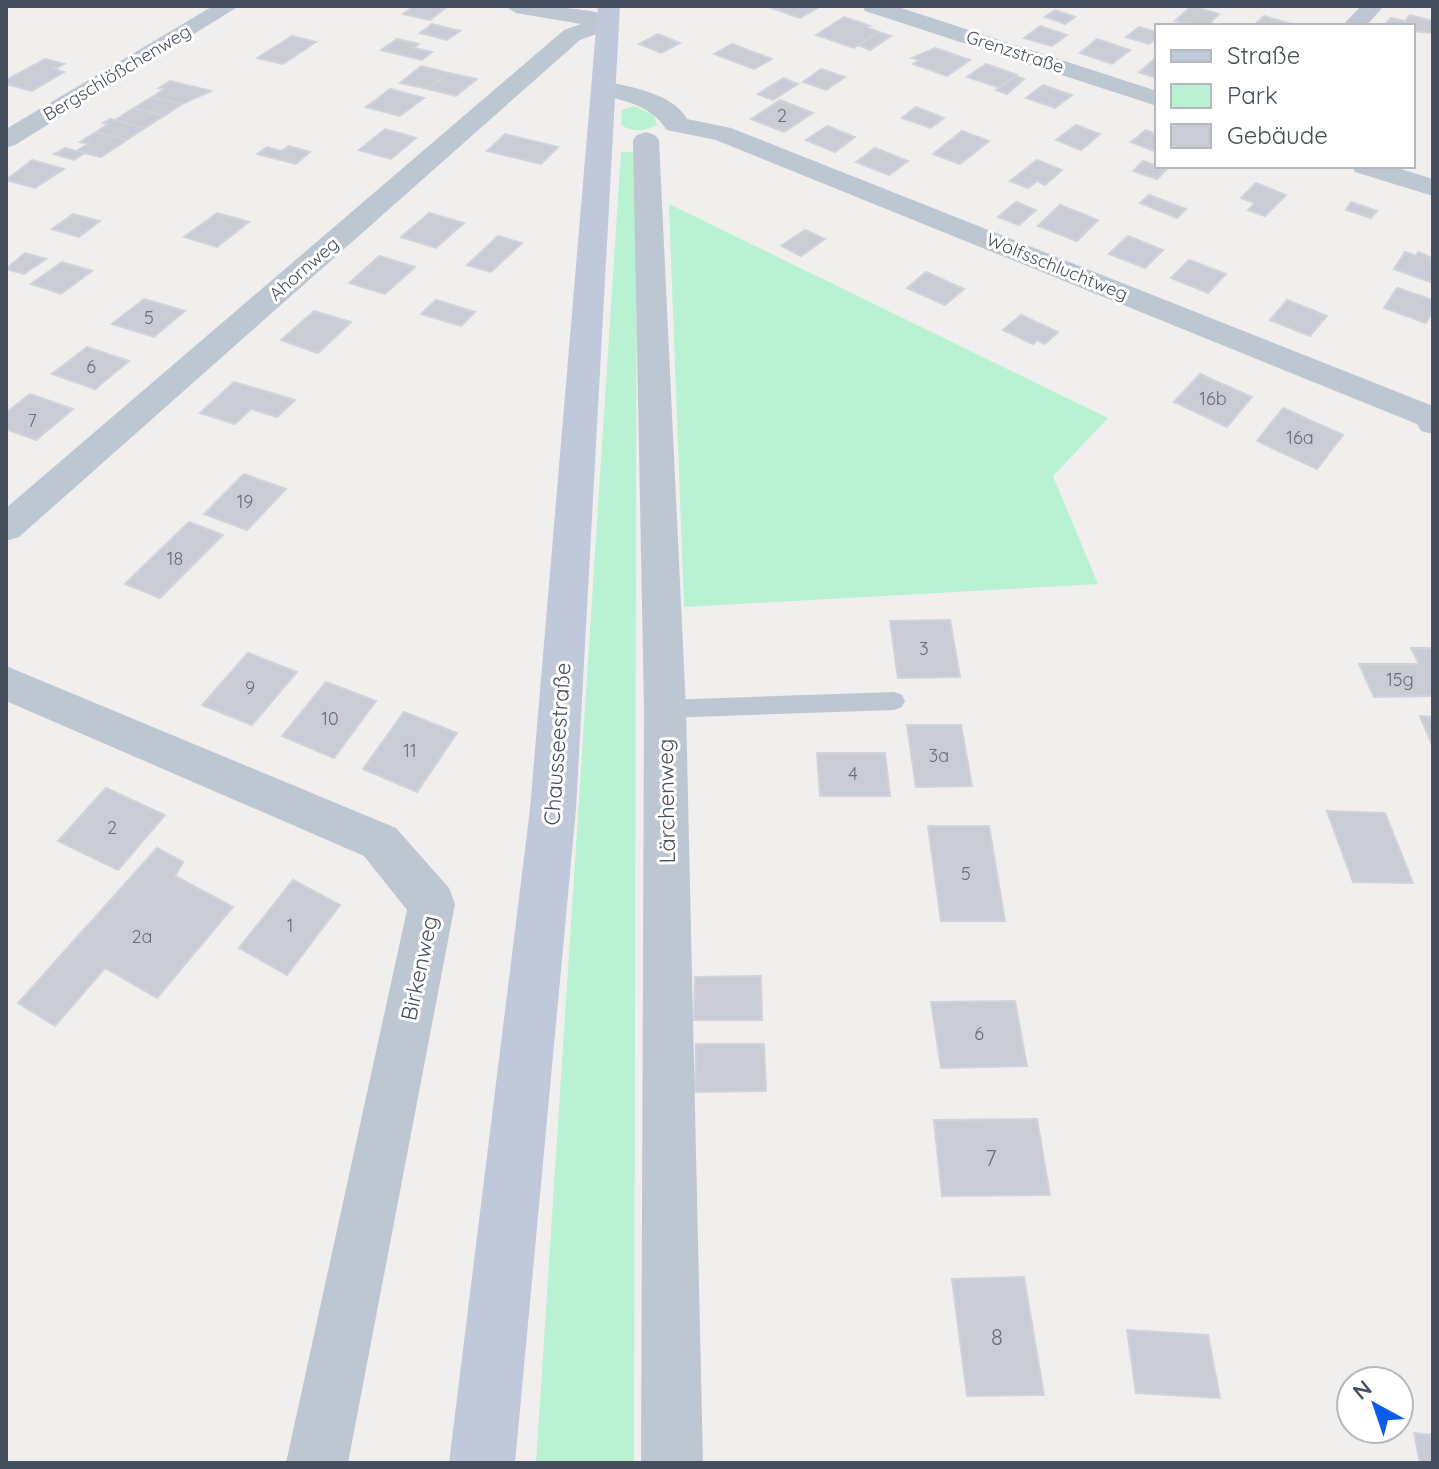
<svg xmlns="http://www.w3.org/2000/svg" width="1439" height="1469" viewBox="0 0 1439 1469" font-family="Quicksand,sans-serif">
	<rect width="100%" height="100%" fill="#f1eeee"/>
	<path fill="#b8f2d3" d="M634,106L654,115L657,125C644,131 634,133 621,125L622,110Z
		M621,152H637L634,1463H536Z
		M669,204L1108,418L1053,476L1098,584L684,607Z"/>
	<path fill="#c9ccd4" stroke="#d1d3da" stroke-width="2" d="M414,6H448L430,20L403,14Z
		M766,6H821L800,18Z
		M1191,6L1219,14L1207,26L1175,21Z
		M1055,10L1075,17L1065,24L1045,17Z
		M1410,15L1433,21V33L1413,31V26L1385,24L1391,18L1405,21Z
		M1264,16L1298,26H1253Z
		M844,17L870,26L867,27L879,32L854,48L816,35Z
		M432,24L460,31L447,40L420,33Z
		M1040,26L1067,35L1052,46L1024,38Z
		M1139,27L1157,32V38L1149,44L1126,37Z
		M879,32L891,36L870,50L858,45Z
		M658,34L680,43L661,53L639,44Z
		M292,36L316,42L283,64L257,58Z
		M397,39L419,44L414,48L432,52L422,60L381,50Z
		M1097,39L1130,50L1112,64L1080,53Z
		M732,44L772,59L754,69L714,54Z
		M935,48L970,60L947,76L913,64L919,60L912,58Z
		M1157,57V78L1139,72Z
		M45,59L64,64L54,69L64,72L32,91L6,84V80Z
		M986,64L1017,75L1000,88L967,77Z
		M421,66L449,73L428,89L400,83Z
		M821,69L845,77L826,90L803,82Z
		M449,73L477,79L456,96L428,89Z
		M1015,76L1024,79L1007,94L996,90Z
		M783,78L798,84L773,100L758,94Z
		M170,81L211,91L182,104L152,97L164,89L159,88Z
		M1043,85L1072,95L1055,108L1026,98Z
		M390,89L424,98L400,116L366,107Z
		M152,97L182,104L164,116L134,108Z
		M780,100L813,113L784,132L751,119Z
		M916,107L944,118L931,128L902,118Z
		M134,108L164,116L145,128L115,120Z
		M110,119L115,120L145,128L127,140L96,132L108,124L103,123Z
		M1076,125L1100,134L1081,150L1056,140Z
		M827,126L855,137L835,152L806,140Z
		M385,129L416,138L391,159L359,150Z
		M1146,130L1157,134V152L1131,142Z
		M962,131L989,141L960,164L933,154Z
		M96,132L127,140L101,157L76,151L88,144L80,142Z
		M505,134L558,147L541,164L487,151Z
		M288,146L310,152L296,164L257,154L267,147L282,151Z
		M65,148L76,151L85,153L74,160L54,154Z
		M875,148L908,161L889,175L856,162Z
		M32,160L64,169L35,188L6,180Z
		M1037,160L1062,170L1045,185L1037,181L1028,188L1010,181Z
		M1143,161L1157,166L1167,169L1157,179L1133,171Z
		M1256,183L1286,195L1265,216L1248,210L1255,203L1241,198Z
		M1149,195L1186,209L1177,218L1140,203Z
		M1016,202L1036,210L1019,225L998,217Z
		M1351,202L1377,211L1371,218L1346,210Z
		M1060,205L1098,220L1077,241L1038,226Z
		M217,213L249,222L217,247L184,237Z
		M429,213L464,223L436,248L401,237Z
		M73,214L100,221L79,237L52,229Z
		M805,230L825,239L801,256L781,246Z
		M498,236L522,243L491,272L467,265Z
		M1128,236L1163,250L1145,268L1109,254Z
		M1405,252L1416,256L1418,252L1433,258V283L1394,269Z
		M25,253L46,259L24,274L6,269Z
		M379,256L415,267L385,294L349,283Z
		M1189,260L1226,274L1208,293L1171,278Z
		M62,262L92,271L61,294L31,284Z
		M926,272L964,289L945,305L907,288Z
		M1397,288L1433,300V311L1426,323L1384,308Z
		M144,299L185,311L154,337L112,324Z
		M436,300L475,312L461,326L421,314Z
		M1287,300L1327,316L1310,336L1270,320Z
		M314,311L351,322L318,353L281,340Z
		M1021,315L1058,332L1045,344L1037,340L1033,344L1003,330Z
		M87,347L129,361L95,389L52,374Z
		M1200,374L1252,397L1227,427L1174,402Z
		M234,382L295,400L277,417L251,409L235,424L200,413Z
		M30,394L73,409L36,440L6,429V413Z
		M1283,408L1343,435L1317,469L1257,441Z
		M244,474L286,489L247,530L204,514Z
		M189,522L223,535L160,598L125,584Z
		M950,620L960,677L898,678L890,621Z
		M1411,648H1433V696L1374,697L1359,664H1419Z
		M248,653L297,672L252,725L202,705Z
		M326,682L376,701L334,758L282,736Z
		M404,712L457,733L417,792L363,769Z
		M1420,716L1433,717V747Z
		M907,725H961L972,786L916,787Z
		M817,753H885L890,796H820Z
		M106,788L165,815L118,870L58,841Z
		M1327,811L1385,813L1413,883L1353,882Z
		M928,826H989L1005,921H941Z
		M157,848L183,862L175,876L233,907L157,998L105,968L55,1026L18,1003Z
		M293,880L340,905L287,975L239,948Z
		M761,976L762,1020H694L695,977Z
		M1015,1001L1027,1066L941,1068L931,1002Z
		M696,1044H764L766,1091L695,1092Z
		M1037,1119L1050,1195L942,1196L934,1120Z
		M1024,1277L1044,1395L967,1396L952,1279Z
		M1127,1330L1208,1335L1220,1398L1136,1393Z
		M1414,1433L1433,1435V1463H1420Z"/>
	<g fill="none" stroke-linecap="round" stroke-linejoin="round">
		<path fill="#bdc7d1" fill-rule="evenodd" d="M894,692L902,695L905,701L902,707L894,710L665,718L657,715L654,709L657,703L665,700Z"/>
		<path fill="#bdc7d1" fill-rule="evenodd" d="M213,6H239L15,145L6,148V129Z
			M505,6C528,6 606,6 619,22L616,27L580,40L19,537L6,541V508L564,30L581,24L516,13Z
			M862,6H895L1157,91V106L865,11Z
			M1361,6H1384L1366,26H1342Z
			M604,81C630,87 673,93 687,119L731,128L1433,406V434L1421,431L1417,424L716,140L667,130C648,103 626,102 595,93L592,88L595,83Z
			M646,132L655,135L659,140L686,709L703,1463H641L644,709L633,140L637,135Z
			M1351,166H1391L1433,179V196L1355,172Z
			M6,666L396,828L449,888L455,904L348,1463H286L407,910L364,856L6,701Z"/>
		<path fill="#bfc9d9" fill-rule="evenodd" d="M598,6H620L576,809L515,1463H449L530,809Z"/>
	</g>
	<g text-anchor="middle" stroke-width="6" stroke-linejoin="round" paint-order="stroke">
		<g font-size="18" fill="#454f5d" stroke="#fff">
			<text transform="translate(1015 52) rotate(18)" y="6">Grenzstraße</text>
			<text transform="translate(117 73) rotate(-31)" y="6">Bergschlößchenweg</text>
			<text transform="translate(1057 267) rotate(22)" y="6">Wolfsschluchtweg</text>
			<text transform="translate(304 269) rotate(-41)" y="6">Ahornweg</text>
		</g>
		<g font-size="18" fill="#666e7b">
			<text x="782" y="122">2</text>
			<text x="149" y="324">5</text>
			<text x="91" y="373">6</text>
			<text x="1213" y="405">16b</text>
			<text x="32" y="427">7</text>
			<text x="1300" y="444">16a</text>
			<text x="245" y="508">19</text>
			<text x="175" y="565">18</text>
			<text x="924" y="655">3</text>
			<text x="1400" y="686">15g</text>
			<text x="250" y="694">9</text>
			<text x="330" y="725">10</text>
			<text x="410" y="757">11</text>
			<text x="939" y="762">3a</text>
			<text x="853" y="780">4</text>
			<text x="112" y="834">2</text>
			<text x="966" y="880">5</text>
			<text x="290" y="932">1</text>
			<text x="142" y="943">2a</text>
			<text x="979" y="1040">6</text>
		</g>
		<g font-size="22" fill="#454f5d" stroke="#fff">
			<text transform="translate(557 744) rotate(-86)" y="8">Chausseestraße</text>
			<text transform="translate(666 801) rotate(-91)" y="8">Lärchenweg</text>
			<text transform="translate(419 968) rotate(-78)" y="8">Birkenweg</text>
		</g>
		<g font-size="22" fill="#666e7b">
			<text x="991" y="1166">7</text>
			<text x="997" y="1345">8</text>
		</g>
	</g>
	<rect width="1439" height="1469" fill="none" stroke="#454f5d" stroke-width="16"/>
	<rect x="1155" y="24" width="260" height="144" fill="#ffffff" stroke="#b5b9be" stroke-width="2"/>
	<rect x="1171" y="50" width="40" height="12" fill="#bfc9d9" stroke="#b5b9be" stroke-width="2"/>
	<text x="1227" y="64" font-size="24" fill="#454f5d">Straße</text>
	<rect x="1171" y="84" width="40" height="24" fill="#b8f2d3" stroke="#b5b9be" stroke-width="2"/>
	<text x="1227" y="104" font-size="24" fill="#454f5d">Park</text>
	<rect x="1171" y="124" width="40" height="24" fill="#c9ccd4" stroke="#b5b9be" stroke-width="2"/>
	<text x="1227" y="144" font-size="24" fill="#454f5d">Gebäude</text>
	<g transform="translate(1375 1405) rotate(320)"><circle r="38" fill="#ffffff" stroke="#b5b9be" stroke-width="2"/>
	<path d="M0-6L14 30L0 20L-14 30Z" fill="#0b5ced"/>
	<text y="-12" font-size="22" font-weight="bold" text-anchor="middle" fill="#454f5d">N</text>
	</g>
</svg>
